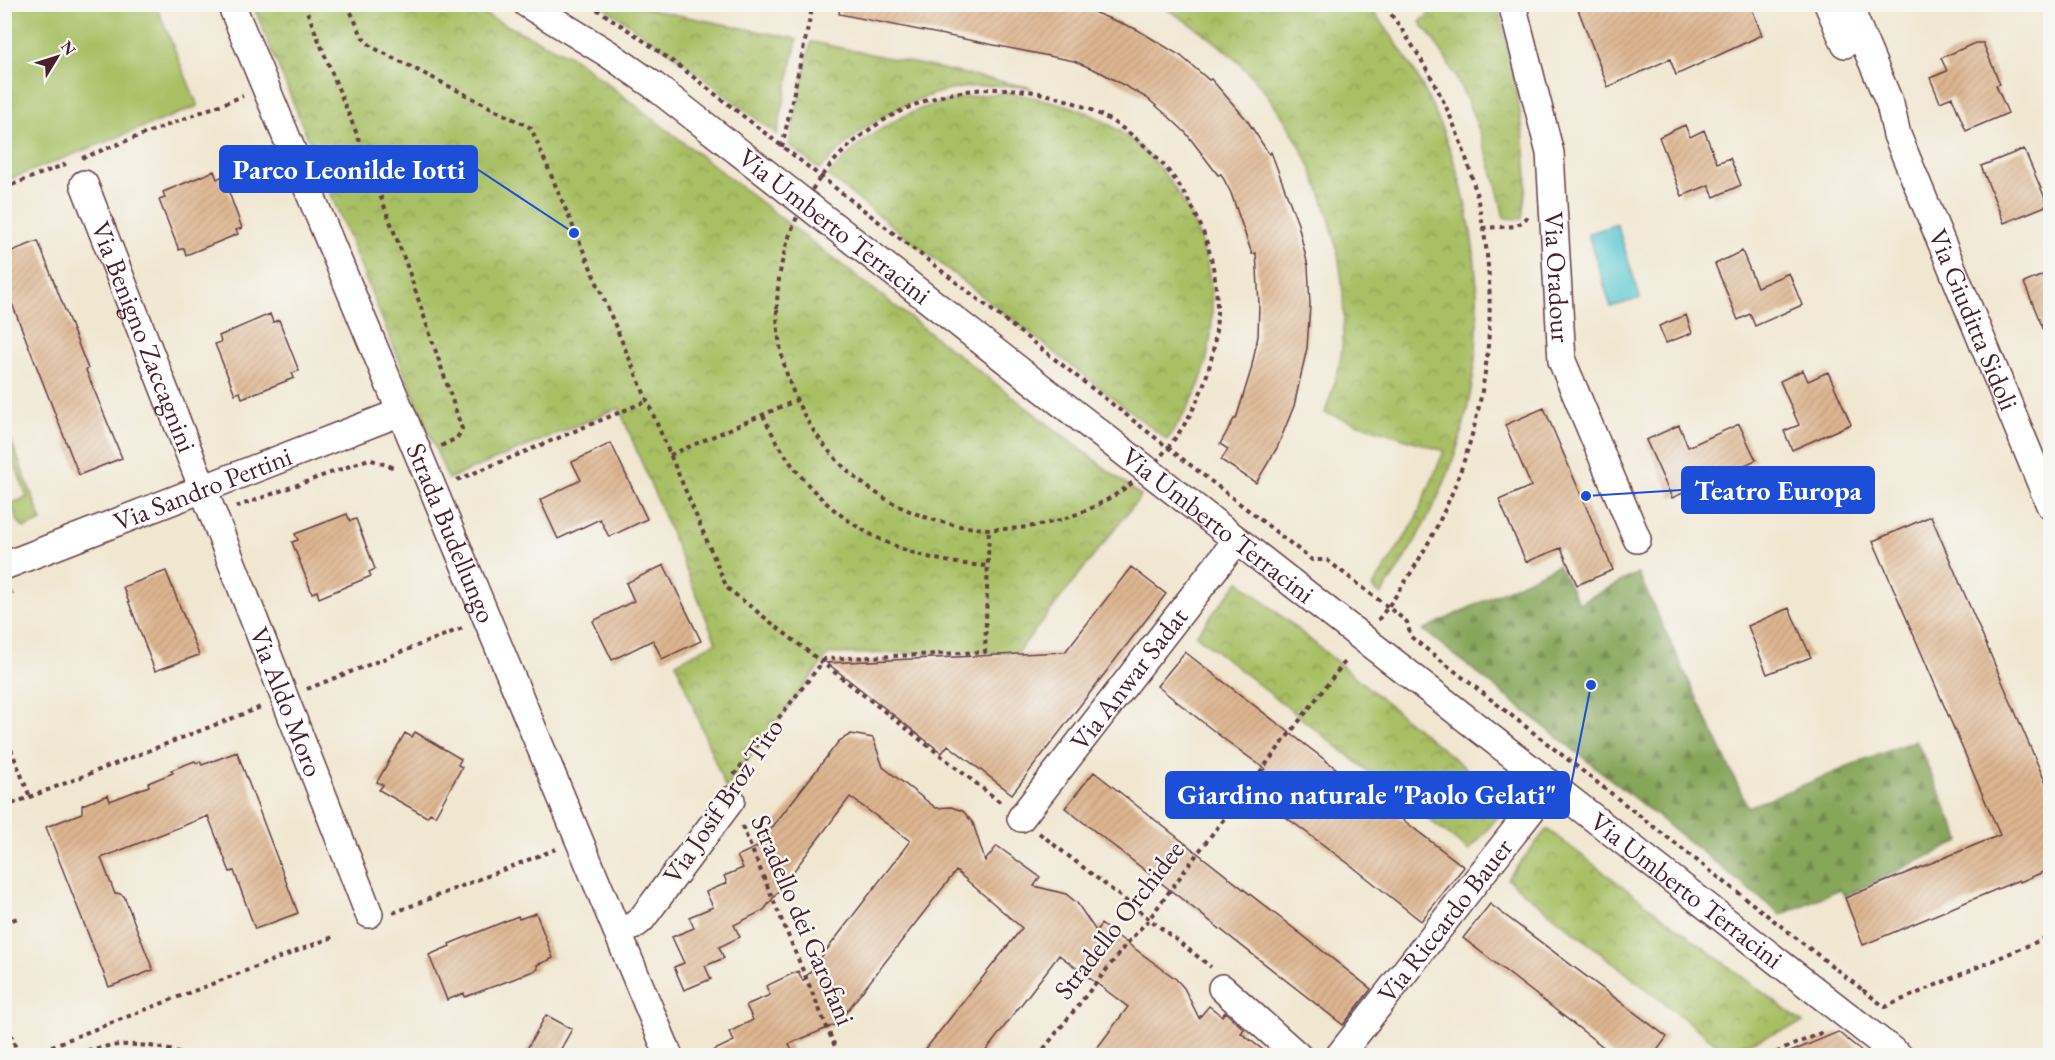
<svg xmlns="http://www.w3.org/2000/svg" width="2055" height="1060" viewBox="0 0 2055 1060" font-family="'EB Garamond',serif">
	<defs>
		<pattern id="forest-firs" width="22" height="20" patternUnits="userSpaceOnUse" patternTransform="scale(1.5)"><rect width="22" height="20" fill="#86a65a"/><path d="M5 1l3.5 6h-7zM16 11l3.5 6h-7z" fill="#70874b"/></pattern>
		<pattern id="park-crowns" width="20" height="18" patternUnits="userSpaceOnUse" patternTransform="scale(1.5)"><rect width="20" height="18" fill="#a8bf64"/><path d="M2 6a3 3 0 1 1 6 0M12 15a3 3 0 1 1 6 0" fill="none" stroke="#8b9b53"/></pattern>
		<pattern id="building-hatch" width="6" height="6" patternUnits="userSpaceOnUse" patternTransform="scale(1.5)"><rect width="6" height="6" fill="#ddb590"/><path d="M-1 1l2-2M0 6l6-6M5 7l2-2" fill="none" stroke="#bf9b7c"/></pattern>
	</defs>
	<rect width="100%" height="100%" fill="#f6f6f2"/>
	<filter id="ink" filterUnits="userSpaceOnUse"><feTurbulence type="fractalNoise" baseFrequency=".0167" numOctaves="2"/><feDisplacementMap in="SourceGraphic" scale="12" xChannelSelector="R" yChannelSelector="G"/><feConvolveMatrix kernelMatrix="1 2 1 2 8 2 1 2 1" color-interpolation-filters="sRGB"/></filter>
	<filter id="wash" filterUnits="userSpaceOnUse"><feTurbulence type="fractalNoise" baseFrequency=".008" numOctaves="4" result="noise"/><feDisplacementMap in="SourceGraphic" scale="24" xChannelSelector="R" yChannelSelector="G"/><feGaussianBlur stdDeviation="1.35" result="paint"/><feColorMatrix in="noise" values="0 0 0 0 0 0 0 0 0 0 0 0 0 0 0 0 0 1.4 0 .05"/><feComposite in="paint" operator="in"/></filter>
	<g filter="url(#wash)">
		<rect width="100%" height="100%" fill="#f1e7d1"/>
		<path fill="#a8bf64" stroke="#796f48" stroke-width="1.5" d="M16,5H156L198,106L5,181V9Z
			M5,425L42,521L24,528L17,520L11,504L27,497L5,438Z"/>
		<path fill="url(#forest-firs)" stroke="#686242" stroke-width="1.5" d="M1558,565L1579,603L1638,573L1748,807L1916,740L1961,841L1845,896L1840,889L1781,915L1423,630Z"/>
		<path fill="url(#park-crowns)" stroke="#796f48" stroke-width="1.5" d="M253,5H465L574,58L1141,496L1018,652L829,654L726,789L676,663L716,642L619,408L448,479Z
			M601,5H629L797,39L777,135L678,58Z
			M1159,5H1368C1384,23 1397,44 1410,64C1479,181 1497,325 1455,455C1438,505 1411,551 1381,595L1372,588L1414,523L1444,451L1325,413C1331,394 1338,375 1341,356C1355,254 1312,136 1240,64C1216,40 1188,21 1159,5Z
			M1438,5H1497L1512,61L1524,139L1527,177L1522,219L1504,218C1489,148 1465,78 1420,22Z
			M811,42H813L1032,88C946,76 878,106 820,170L789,145Z
			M1008,93C1035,97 1063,102 1088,113C1182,157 1230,264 1206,363C1199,392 1184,416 1167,440L828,176C878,118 933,96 1008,93Z
			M1239,581L1509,804L1469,851L1196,635Z
			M1547,829L1803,1023L1725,1051L1507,879Z"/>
		<path fill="#5cc9d1" stroke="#53747e" stroke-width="1.5" d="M1617,224L1640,298L1611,307L1588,234Z"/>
		<g id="blocks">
			<path fill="url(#building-hatch)" d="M840,4H1069L1083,8L1136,29L1181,56L1209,80L1211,79L1247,120L1269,154L1271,152L1298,224L1308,266L1310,305L1307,348L1294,406L1277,448L1256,483L1221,460L1228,449L1220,444L1234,419H1236L1251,370L1258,336L1259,304L1256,253L1252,254L1231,193L1221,174L1218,175L1186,133L1168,116L1147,98L1102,73L1074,61L839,14Z
				M1576,4H1750L1762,35L1676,75L1670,59L1608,87Z
				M1975,43H1983L2000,84L1996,85L2008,113L1966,131L1952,97L1940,102L1930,78L1947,71L1941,58Z
				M1685,125L1690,137L1704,130L1717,163L1730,158L1741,185L1714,197L1709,185L1682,196L1659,137Z
				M2024,149L2048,205L2004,223L1981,166Z
				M214,171L217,179L223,176L242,228L236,230L238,234L186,255L184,248L179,250L159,200L165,198L163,192Z
				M38,241L88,369L86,370L122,458L79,475L4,283V254Z
				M1742,251L1757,287L1789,273L1802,305L1755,326L1750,314L1738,320L1715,264Z
				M2050,272V345L2024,283Z
				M270,314L273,322L279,320L299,371L292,373L294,378L242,398L240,392L235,394L215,344L221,342L219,336Z
				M1686,315L1692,333L1666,343L1659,326Z
				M1803,370L1808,381L1828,372L1851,424L1792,450L1784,431L1799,425L1780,381Z
				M1544,408L1613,570L1577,585L1561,548L1526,562L1499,500L1531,486L1505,425Z
				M1739,424L1756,460L1672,498L1646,440L1679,425L1688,447Z
				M611,443L647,519L609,537L600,519L558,539L540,500L581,480L572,462Z
				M347,514L350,521L356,519L375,569L369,572L371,576L319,598L317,591L312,593L292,542L298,540L295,534Z
				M1931,516L2050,793V869L2020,882L2019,880L1863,945L1845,898L2000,835L1873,541Z
				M664,565L701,641L662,659L653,640L612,660L593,621L634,601L626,583Z
				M1131,567L1166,594L1012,794L948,745L942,753L827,663L1065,652Z
				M166,571L199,655L155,671L123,587Z
				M1789,608L1811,657L1767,674L1748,626Z
				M1185,652L1464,867L1421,921L1353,867L1248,789L1265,769L1224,739L1157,686Z
				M415,732L461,759L458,765L462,767L435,816L430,813L427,817L379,790L383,785L377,782L405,733L412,737Z
				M851,734L873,738L883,767L936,808L951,807L963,811L973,823L985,861L997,846L1040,877L1034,886L1066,894L1077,903L1096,931L1101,924L1176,979L1184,988L1199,1018L1209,1006L1222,1016L1225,1012L1244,1029L1241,1033L1271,1056H1091L1128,1007L1059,955L982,1056H920L1022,928L956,871L837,1024L789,1044L794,1056H702L734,1041L729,1032L753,1020L746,1005L770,995L766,986L798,971L803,981L910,841L850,797L764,910L734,925L740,937L719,947L724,958L705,966L711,979L684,990L674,967L684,963L672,937L694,928L689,917L713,907L706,892L727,883L724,876L743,868L737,856L757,847L839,741Z
				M237,752L298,913L255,929L234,871L230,872L208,816L101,858L115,894L118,893L124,896L153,970L109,987L46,827L82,813V805L108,795L110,801L149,786L148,783L173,773L171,770L195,761L196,763L200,761L202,765Z
				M1094,772L1371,989L1343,1025L1065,808Z
				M1490,904L1667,1037L1653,1056H1615L1463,938Z
				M536,913L553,958L537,965L538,969L516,978L465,997L464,993L447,1000L429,955L450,946L449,944L518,916L519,919Z
				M546,1015L572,1029L557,1056H523Z
				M1838,1032L1868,1056H1783V1055Z"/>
		</g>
	</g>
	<g filter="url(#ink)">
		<use href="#blocks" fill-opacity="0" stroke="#633d44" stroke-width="1.5"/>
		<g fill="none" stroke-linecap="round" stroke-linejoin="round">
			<defs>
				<g id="minor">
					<path id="s1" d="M231,4L669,1056"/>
					<path id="s2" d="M527,4L607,53L653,85L1899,1056"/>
					<path id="s3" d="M1512,4L1550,153L1562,361L1637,539"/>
					<path d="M1828,4L1845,44"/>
					<path id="s4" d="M1848,4L1890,104L1897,135L2050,505"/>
					<path id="s5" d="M84,184L369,914"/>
					<path id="s6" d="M4,566L401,412"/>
					<path id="s7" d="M1021,818L1237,540"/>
					<path d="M618,932L633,926L641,920L731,800"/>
					<path d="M1222,988L1298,1056"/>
					<path id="s8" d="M1339,1056L1551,785"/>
				</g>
			</defs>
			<use href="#minor" stroke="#633d44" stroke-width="30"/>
			<path stroke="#633d44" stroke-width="4" stroke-dasharray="4.5 4.5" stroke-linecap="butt" d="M304,4L360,142L407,266L462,429L457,438L441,446
				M347,4L363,38L372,47L531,128L727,588L1000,802
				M589,4L637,36L683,69L1312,560H1327L1388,607L1407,622L1411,637L1864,991
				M777 309a220 220 0 1 1 440 0a220 220 0 1 1-440 0Z
				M782,147L813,4
				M82,158L243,96
				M4,188L66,164
				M1482,228L1516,226L1528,217
				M763,415C806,509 886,561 988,566
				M670,455L797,400
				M457,480L647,401
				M236,507L369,459L395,468
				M4,596L13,592
				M1378,620C1522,434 1530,192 1383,4
				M307,689L465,627
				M4,732L30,797
				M734,775L825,659L985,652L989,529
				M4,807L261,707
				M742,826L839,1056
				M1039,833L1211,967
				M393,913L556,849
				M4,923L18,918
				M1863,992L1864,991L1885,1007L2050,936
				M4,1017L19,1056
				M26,1056L333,937
				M70,1056C108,1041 150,1041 188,1056
				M1038,1056L1130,940L1149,919L1203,846L1347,659
				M1768,1056L1825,1031"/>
			<use href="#minor" stroke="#fff" stroke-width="27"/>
		</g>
	</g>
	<g text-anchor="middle" stroke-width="5" stroke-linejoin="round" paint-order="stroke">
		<g font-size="27" fill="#4a1f2b" stroke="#f6f6f2">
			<text dy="9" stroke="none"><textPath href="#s2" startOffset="380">Via Umberto Terracini</textPath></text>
			<text dy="9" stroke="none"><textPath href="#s3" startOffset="278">Via Oradour</textPath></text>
			<text dy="9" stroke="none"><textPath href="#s4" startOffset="340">Via Giuditta Sidoli</textPath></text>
			<text dy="9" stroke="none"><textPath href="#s5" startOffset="164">Via Benigno Zaccagnini</textPath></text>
			<text dy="9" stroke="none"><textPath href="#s6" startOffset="213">Via Sandro Pertini</textPath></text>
			<text dy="9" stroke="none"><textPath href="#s2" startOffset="866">Via Umberto Terracini</textPath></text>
			<text dy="9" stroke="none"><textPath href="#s1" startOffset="573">Strada Budellungo</textPath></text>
			<text dy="9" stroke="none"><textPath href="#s7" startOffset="176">Via Anwar Sadat</textPath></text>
			<text dy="9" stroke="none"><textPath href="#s5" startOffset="556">Via Aldo Moro</textPath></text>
			<text transform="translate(723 801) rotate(-56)" y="9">Via Josif Broz Tito</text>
			<text dy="9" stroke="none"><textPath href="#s2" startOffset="1460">Via Umberto Terracini</textPath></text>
			<text transform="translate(803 920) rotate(67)" y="9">Stradello dei Garofani</text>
			<text transform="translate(1119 920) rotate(-52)" y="9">Stradello Orchidee</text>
			<text dy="9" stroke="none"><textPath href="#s8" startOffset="172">Via Riccardo Bauer</textPath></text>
		</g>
	</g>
	<path fill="none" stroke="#1d4ed8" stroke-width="2" d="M574 233L477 169M1586 496L1682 490M1591 685L1569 795"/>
	<g fill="#1d4ed8" stroke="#f6f6f2" stroke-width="2">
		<circle cx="574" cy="233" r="6"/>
		<circle cx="1586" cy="496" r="6"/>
		<circle cx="1591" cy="685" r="6"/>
	</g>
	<g fill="#1d4ed8" stroke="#1d4ed8" stroke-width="2">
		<rect x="220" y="146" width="257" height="46" rx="6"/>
		<rect x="1682" y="467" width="192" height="46" rx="6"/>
		<rect x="1166" y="772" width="403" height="46" rx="6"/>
	</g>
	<g font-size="28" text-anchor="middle" font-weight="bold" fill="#fff">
		<text x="349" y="179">Parco Leonilde Iotti</text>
		<text x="1778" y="500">Teatro Europa</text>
		<text x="1367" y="804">Giardino naturale "Paolo Gelati"</text>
	</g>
	<rect width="2055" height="1060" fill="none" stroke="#f6f6f2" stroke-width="24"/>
	<g transform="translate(57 57) rotate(52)" stroke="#f6f6f2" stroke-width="4.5" paint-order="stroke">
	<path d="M0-4.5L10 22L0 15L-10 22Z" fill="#4a1f2b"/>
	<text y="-9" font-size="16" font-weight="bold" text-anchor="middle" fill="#4a1f2b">N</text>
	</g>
</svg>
